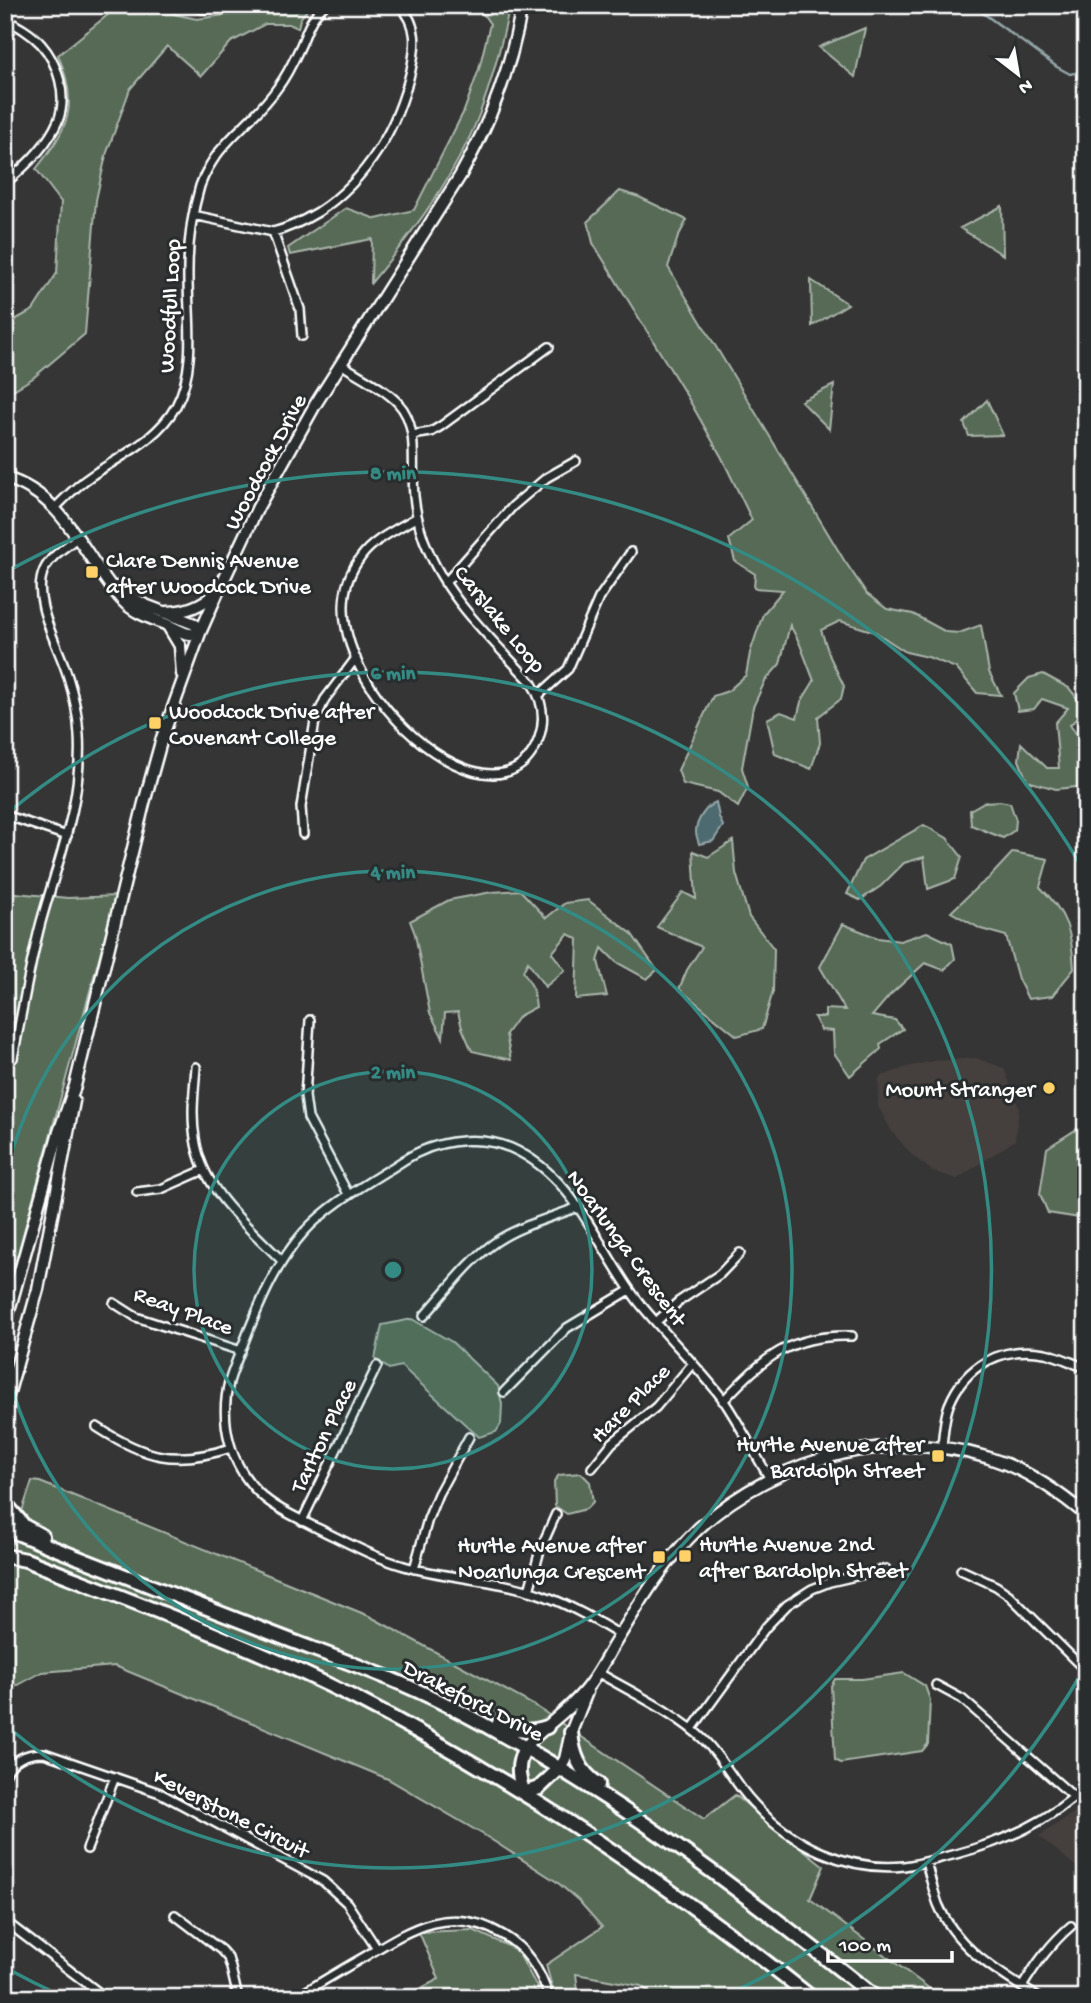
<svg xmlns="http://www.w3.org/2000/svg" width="1091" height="2003" viewBox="0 0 1091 2003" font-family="'Gochi Hand',sans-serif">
	<rect width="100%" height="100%" fill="#363535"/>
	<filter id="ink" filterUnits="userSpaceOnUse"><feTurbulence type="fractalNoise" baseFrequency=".0143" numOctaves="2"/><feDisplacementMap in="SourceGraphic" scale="14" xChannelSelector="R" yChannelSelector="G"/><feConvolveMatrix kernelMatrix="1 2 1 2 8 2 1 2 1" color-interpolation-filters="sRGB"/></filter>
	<g filter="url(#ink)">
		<path fill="#453f3d" d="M976,1058L1004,1068L1019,1108L1015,1140L957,1179L932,1171L913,1156L892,1132L878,1106L879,1077L907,1067L934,1061Z
			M1086,1802V1875L1039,1836L1072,1814Z"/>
		<path fill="#566b57" stroke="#aab5ab" stroke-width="2" d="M120,5H156L174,14L197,19L231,14L247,5H311L300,19L298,28L289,24H265L231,42L201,76L167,46L130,89L106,155L96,200L85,334L33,378L5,395V333L9,330L11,322L33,310L57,273L61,202L36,169C68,128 80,107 58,55Z
			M477,5H510C502,42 493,79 479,115C455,177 413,232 371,283L372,239L290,255L288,248L346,208L376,219L414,210L464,111L479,69L490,24Z
			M865,28L855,77L819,47Z
			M620,191L639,197L687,220L678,237L668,267L844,560L867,594L887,609L913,614L946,632L959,633L981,625L989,672L1001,695L977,693L956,668L928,657L906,652L875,632L840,621L821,630L830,657L844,686L841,699L818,717L820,743L811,769L775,754L767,719L781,712L797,718L801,702L814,681L799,642L790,625L780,664L765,681L753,707L742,768L748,787L738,807L718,792L683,784L678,770L713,696L728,691L746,675L750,653L763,614L783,590L754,588L755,574L735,561L729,539L752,520L722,458L688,398L593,243L588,221Z
			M1002,206L1003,255L960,228Z
			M811,280L848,304L812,326Z
			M834,385L829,429L801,401Z
			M987,400L1003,435L969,436L964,423Z
			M1043,674L1069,688L1086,709L1070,725L1079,738H1086V786L1056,789L1027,781L1019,760L1021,743L1047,768H1059L1055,723L1068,708L1042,699L1034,709L1018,711L1014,693L1029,678Z
			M1000,801L1010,803L1016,820L1015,830L1003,838L971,825L970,810L984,802Z
			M924,825L947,838L962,857L955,879L928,889L924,857L904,863L881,886L860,900L847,894L863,860Z
			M733,841L736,873L749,917L774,949L773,991L762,1029L737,1036L679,989L687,970L702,947L657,927L683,892L696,899L693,851L708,857Z
			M1013,852L1048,859L1040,887C1067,913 1072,933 1074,969L1052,996L1028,999L1018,979L1006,936L981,929L951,912L975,889L989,878Z
			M520,890L546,918L565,903L588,900L631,933L657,970L647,979L616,962L602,948L598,961L607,996L576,999L578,939L568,934L552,953L565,970L545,987L528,962L523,971L533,988L536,1007L519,1016L506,1034L511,1060L472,1051L462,1028L458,1012L445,1013L443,1038L430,1013L415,934L410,921L449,900L492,892Z
			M5,892L68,898L116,896L5,1301Z
			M843,924L878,938L900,941L927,932L952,944L955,959L944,970L925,963L890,995L872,1016L895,1020L903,1029L880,1044L881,1049L850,1076L834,1053L833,1031L821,1030L814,1017H825V1009L845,1010L820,967Z
			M1077,1129L1086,1133V1219L1048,1213L1040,1194L1047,1148Z
			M412,1319L452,1342L498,1386L502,1404L501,1424L496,1432L479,1437L401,1366L389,1369L375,1359L382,1325Z
			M581,1473L590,1482L593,1502L586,1509L567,1514L555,1506L554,1481L559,1475Z
			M32,1481L40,1482L369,1616L537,1707L704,1819L735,1795L824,1866L810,1899L942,1998H657L641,1986L576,1974L579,1998H555L546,1965L602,1927L579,1901L557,1882L484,1835L388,1779L115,1666L42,1672L5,1692V1563Z
			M904,1673L925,1686L930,1700L928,1744L922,1751L841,1763L835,1760L831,1686L835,1679H862Z
			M473,1930L517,1950L539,1991L463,1998H402L439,1979L419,1932Z"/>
		<path fill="#4d6b70" stroke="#94a6a9" stroke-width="2" d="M716,802L719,817L723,826L713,841L699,844C698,840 696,836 696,832C696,821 706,806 716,802Z"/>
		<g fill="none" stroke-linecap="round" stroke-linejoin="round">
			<path stroke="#94a6a9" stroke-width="2.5" d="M972,5L1057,67L1070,74L1086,71"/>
			<defs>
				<path id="street" d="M183,5L205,9L224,5
					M5,19C18,26 31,33 41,44C58,63 68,96 58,121C48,144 25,167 5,183
					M193,215L273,232C290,228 303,221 318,212C367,180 398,127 411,70C416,46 419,24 399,5
					M273,232L300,309L302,336
					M341,364C359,376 383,387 398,403C420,426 411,466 414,496C416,515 421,535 429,552C449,600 496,644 531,682C542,699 546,718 539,738C498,855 283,657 361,557C374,539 398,529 417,517
					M412,435L431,432L441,426L549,347
					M55,508C66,497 77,485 91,476C122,455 157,440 176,406C198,365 187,315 188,270C188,242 192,213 200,186C216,141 253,124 278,87C288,74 294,60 301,45C308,29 311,16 325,5
					M445,583L513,506L546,478L576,461
					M539,695L568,669L599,598L631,552
					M5,815L67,836
					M303,834L301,807L315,721L325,699L356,658
					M310,1020L305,1096L308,1118L348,1194
					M13,1058C22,1013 29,967 41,922C58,860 83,801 79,735C78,716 74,696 68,677C60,648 30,600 44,570C50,556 66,547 78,537
					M196,1067C194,1091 191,1115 195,1138C202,1191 248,1226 282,1261
					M137,1192L161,1189L204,1170
					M114,1303L136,1317L241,1351
					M424,1316C446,1292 470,1259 497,1241C521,1225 551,1218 578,1207
					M656,1322L678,1302L720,1274L740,1253
					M504,1392L567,1328L630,1290
					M723,1401C764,1358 789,1334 852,1336
					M97,1427C145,1458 175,1466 231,1448
					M942,1448C943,1434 944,1419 949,1405C965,1365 1003,1345 1045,1353C1059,1356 1072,1363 1086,1368
					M592,1468L612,1443L656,1407L693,1363
					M302,1521L377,1366
					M414,1569L428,1519L438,1494L469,1437
					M961,1570L996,1586L1009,1595L1086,1671
					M529,1591L540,1550L556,1514
					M620,1635C595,1620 570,1605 542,1595C498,1579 449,1579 404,1566C373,1557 346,1542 317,1528C298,1518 276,1509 260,1494C230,1465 219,1422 229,1382C234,1365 242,1348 248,1332C263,1296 278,1261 304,1232C327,1207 356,1190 385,1172C396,1166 407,1157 419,1152C447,1139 483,1136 511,1148C577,1177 597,1248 638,1301C665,1335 696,1364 722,1398C740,1424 754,1453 770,1479
					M597,1672C631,1692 676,1713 704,1740C723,1759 735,1784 753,1803C790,1844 848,1872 904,1866C922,1864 939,1858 956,1854C1005,1841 1049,1822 1086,1786
					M936,1685L962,1699L1074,1797
					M692,1729L766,1627L787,1605L812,1589L830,1582L886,1569
					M5,1775C13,1758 27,1753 44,1753L160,1793L323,1881L347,1903L377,1949
					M87,1849L115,1777
					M926,1862C930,1876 933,1890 938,1904C957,1950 999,1972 1039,1998
					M175,1915L221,1950L228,1958L231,1968L238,1998
					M5,1921L106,1998
					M1022,1987C1036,1964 1050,1944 1071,1926
					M295,1998C318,1984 341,1970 364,1957C410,1929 450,1903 503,1935C527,1949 541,1971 549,1998"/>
				<path id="secondary" d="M5,478C66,495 84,559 123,601C135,614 154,619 170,626C181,631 188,637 200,633
					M115,587L145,605L192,623L197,626L200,633
					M167,612C187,612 201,605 217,593
					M168,626L180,646L182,674
					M5,1325L58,1135L75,1086L144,803L162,738L200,633L218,592L258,507L315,405L460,176C490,123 512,66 522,5
					M5,1406L38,1289L74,1101
					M525,1747C545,1725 572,1709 590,1684C598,1673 605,1660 612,1648C638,1606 663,1562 699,1528C778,1455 904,1423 1006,1464C1036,1476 1061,1494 1086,1515
					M560,1768L565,1759L571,1732L587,1692"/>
				<path id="highway" d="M5,1503L24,1526L42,1536
					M5,1527L17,1533L61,1551C138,1581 215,1611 292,1641C345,1661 399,1680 449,1706C603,1785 741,1890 876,1998
					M5,1556L26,1560C136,1603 248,1644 353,1697C518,1782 667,1882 812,1998
					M499,1723C516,1732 529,1733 547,1727
					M571,1732C573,1754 579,1771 598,1784
					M524,1793C517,1775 517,1764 525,1747
					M524,1793L539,1788L560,1768"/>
			</defs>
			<use href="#street" stroke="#fff" stroke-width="12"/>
			<use href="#secondary" stroke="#fff" stroke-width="15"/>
			<use href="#highway" stroke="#fff" stroke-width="18"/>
			<use href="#street" stroke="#2a2d2e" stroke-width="7"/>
			<use href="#secondary" stroke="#2a2d2e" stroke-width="10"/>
			<use href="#highway" stroke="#2a2d2e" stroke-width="12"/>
		</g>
	</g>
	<circle cx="393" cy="1270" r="199" fill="#338b84" fill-opacity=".12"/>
	<g fill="none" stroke="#338b84" stroke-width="3.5">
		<circle cx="393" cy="1270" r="199"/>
		<path d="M6 1173A399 399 0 1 1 6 1367"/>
		<path d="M9 812A598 598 0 1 1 9 1728"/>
		<path d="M1084 1669A798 798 0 0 1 724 1996M62 1996A798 798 0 0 1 6 1968M6 572A798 798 0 0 1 1084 871"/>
	</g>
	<g fill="#ffd166" stroke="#2a2d2e" stroke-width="2.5">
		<rect x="85" y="565" width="14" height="14" rx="3.5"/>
		<rect x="148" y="716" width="14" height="14" rx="3.5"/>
		<circle cx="1049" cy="1088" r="7"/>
		<rect x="931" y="1449" width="14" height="14" rx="3.5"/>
		<rect x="678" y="1549" width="14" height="14" rx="3.5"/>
		<rect x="652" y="1550" width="14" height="14" rx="3.5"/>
	</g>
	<g text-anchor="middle" stroke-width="6" stroke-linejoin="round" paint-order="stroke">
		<g font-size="23" fill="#fff" stroke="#2a2d2e">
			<text transform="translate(168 306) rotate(-87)" y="8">Woodfull Loop</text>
			<text transform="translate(264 461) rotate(-62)" y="8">Woodcock Drive</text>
			<text transform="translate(501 618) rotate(51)" y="8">Carslake Loop</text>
			<text transform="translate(628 1247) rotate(54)" y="8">Noarlunga Crescent</text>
			<text transform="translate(184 1309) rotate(20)" y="8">Reay Place</text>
			<text transform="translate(629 1402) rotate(-45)" y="8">Hare Place</text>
			<text transform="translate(322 1435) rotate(-64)" y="8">Tarlton Place</text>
			<text transform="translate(474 1699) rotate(27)" y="8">Drakeford Drive</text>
			<text transform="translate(232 1812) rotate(27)" y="8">Keverstone Circuit</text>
		</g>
		<g font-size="23" fill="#fff" stroke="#2a2d2e" text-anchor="start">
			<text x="106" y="567">Clare Dennis Avenue<tspan x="106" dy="26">after Woodcock Drive</tspan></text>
			<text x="169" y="718">Woodcock Drive after<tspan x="169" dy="26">Covenant College</tspan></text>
			<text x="1035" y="1096" text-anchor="end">Mount Stranger</text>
			<text x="924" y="1451" text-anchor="end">Hurtle Avenue after<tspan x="924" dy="26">Bardolph Street</tspan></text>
			<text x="699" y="1551">Hurtle Avenue 2nd<tspan x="699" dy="26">after Bardolph Street</tspan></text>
			<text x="645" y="1552" text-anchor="end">Hurtle Avenue after<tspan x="645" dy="26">Noarlunga Crescent</tspan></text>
		</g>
	</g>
	<circle cx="393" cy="1270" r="10" fill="#338b84" stroke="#2a2d2e" stroke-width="3.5"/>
	<g font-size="21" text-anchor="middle" font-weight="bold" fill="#338b84" stroke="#2a2d2e" stroke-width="6" stroke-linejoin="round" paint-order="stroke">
		<text x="393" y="479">8 min</text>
		<text x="393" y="679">6 min</text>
		<text x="393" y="878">4 min</text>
		<text x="393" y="1078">2 min</text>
	</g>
	<rect width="1091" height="2003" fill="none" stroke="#2a2d2e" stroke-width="28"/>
	<rect x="14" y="14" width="1063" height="1975" fill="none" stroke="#fff" stroke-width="2.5" filter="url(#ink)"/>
	<g transform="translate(1018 74) rotate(149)" stroke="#2a2d2e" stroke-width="5" paint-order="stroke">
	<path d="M0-5L12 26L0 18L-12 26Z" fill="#ffffff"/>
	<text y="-10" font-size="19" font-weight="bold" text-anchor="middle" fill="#ffffff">N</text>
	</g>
	<path d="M828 1951v10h124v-10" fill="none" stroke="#ffffff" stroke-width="3.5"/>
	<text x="839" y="1951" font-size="21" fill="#ffffff" stroke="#2a2d2e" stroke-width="5" paint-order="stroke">100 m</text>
</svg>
